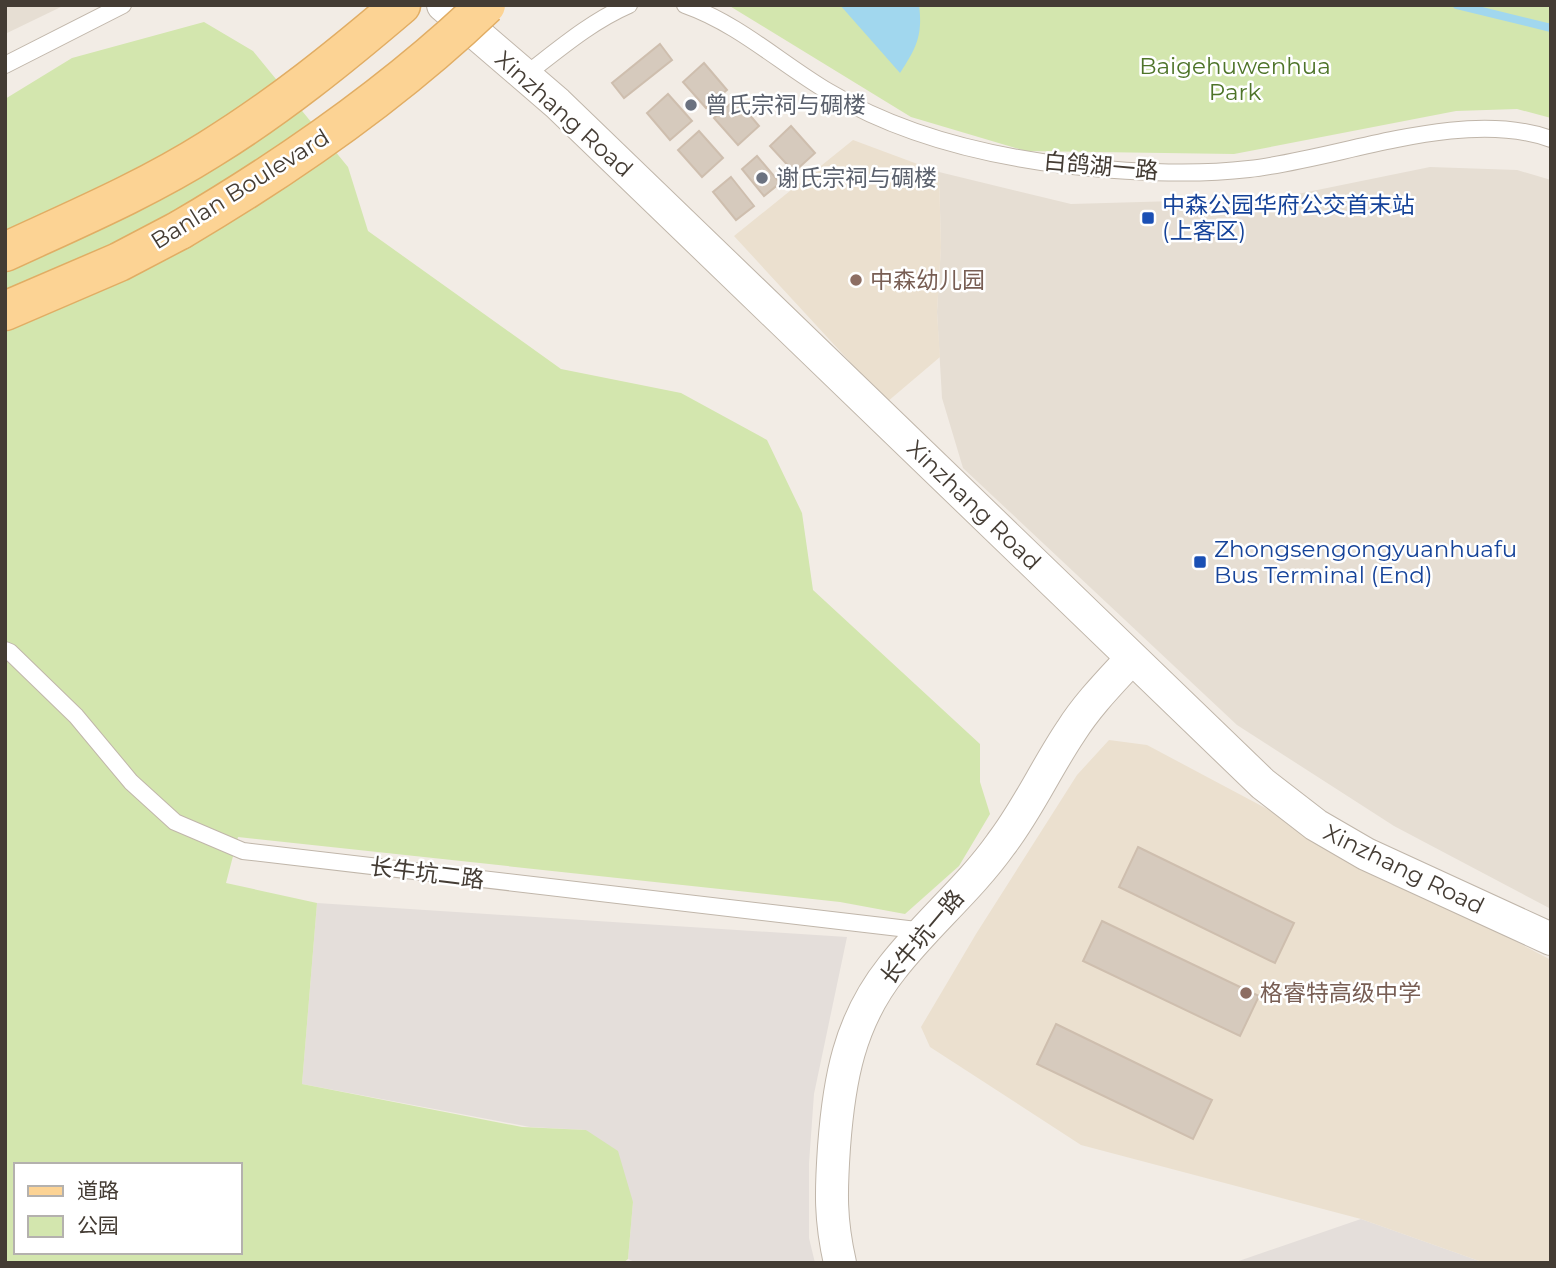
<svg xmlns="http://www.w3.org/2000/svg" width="1556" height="1268" viewBox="0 0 1556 1268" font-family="Montserrat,'Noto Sans SC',sans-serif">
	<rect width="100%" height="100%" fill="#f2ece5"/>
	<path fill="#e6ded3" d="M5,5H65L5,34Z
		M1430,167L1517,170L1551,180V909L1394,826L1237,725L963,468L942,398L937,312L941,247L939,172L1071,204L1278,198Z"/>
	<path fill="#e4deda" d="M317,903L847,937L814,1094L809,1163V1238L815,1263H637L628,1259L633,1202L586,1130L530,1127L302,1084Z
		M1361,1219L1485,1263H1233Z"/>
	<path fill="#ebe0cf" d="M853,140L939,172L941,247L937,312L940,357L887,402L734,236Z
		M1109,740L1147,745L1551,960V1263H1485L1361,1219L1081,1145L930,1047L921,1027L976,934L1077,775Z"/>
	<path fill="#d3e6ae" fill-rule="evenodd" d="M728,5H1551V118L1517,109L1456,111L1234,154L1026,151L911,117Z
		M204,22L253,51L348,167L368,231L561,369L681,393L767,440L802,513L813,590L980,744V782L990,814L959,866L905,914L840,902L238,837L226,883L317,903L302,1084L522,1127L586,1130L618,1151L633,1202L628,1259L623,1263H5V99L72,58ZM16,1165H240V1252H16Z"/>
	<path fill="#a1d7ee" d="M840,5H919C923,36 916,48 900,73Z"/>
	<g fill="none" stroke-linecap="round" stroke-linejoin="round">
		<path stroke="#a1d7ee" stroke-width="8" d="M1457,5L1551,28"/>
	</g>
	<path fill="#d6cabd" stroke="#cebeae" stroke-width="2" d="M660,44L672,60L624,98L612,83Z
		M704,63L727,90L706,108L683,82Z
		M668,94L692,121L670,140L647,113Z
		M736,99L759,126L738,145L714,118Z
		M791,126L815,153L794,172L770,146Z
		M699,131L723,158L702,177L678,150Z
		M757,156L780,183L764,196L742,169Z
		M731,177L754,206L736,220L713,192Z
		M1138,847L1294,923L1275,963L1119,887Z
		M1102,921L1259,996L1240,1036L1083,961Z
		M1056,1024L1212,1100L1193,1139L1037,1064Z"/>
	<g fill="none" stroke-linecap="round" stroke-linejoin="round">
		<defs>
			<path id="service" d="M685,5C739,24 780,63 829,92C899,134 983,155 1064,165C1124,172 1189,176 1249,169C1340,159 1462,107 1551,139
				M5,65L123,5
				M524,76C558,50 590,22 629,5
				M5,650L10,652L76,716L131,782L175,822L243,851L925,931"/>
			<path id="minor" d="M443,5L557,103L1263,784L1316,825L1366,854L1551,939
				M840,1263C830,1219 831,1191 834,1147C839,1080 849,1022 892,968C926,924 969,889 1001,844C1028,809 1046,768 1071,731C1088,704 1111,681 1132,658"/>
			<path id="primary" d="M5,252C74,220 145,190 210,149C278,107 340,57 401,5
				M5,311L119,262L180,230"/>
		</defs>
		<use href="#service" stroke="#c0b6aa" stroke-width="18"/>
		<use href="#minor" stroke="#c0b6aa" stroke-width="34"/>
		<use href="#primary" stroke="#e1ad64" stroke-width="41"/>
		<use href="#service" stroke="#fff" stroke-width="16"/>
		<use href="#minor" stroke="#fff" stroke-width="32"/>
		<use href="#primary" stroke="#fcd394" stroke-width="38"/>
		<defs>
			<path id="primary-bridge" d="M180,230C289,166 394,93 486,5"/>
		</defs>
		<use href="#primary-bridge" stroke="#e1ad64" stroke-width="41" stroke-linecap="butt"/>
		<use href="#primary-bridge" stroke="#fcd394" stroke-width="38"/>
	</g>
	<g fill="#6b7280" stroke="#fff" stroke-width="2.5">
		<circle cx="691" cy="105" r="7"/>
		<circle cx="762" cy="178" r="7"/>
	</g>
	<g fill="#1a4fb4" stroke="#fff" stroke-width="2.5">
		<rect x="1141" y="211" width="14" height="14" rx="3.5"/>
		<rect x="1193" y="555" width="14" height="14" rx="3.5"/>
	</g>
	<g fill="#8d6e63" stroke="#fff" stroke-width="2.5">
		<circle cx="856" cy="280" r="7"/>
		<circle cx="1246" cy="993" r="7"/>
	</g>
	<g text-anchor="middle" stroke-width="5" stroke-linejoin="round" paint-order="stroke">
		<g font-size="23" fill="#4e7429" stroke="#fff">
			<text x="1235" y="74">Baigehuwenhua<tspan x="1235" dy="26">Park</tspan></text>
		</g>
		<g font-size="23" fill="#5b616d" stroke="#fff" text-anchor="start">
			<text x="705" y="113">曾氏宗祠与碉楼</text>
			<text x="776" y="186">谢氏宗祠与碉楼</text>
		</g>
		<g font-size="23" fill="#443c34" stroke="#fff">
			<text transform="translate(564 114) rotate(42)" y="8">Xinzhang Road</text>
			<text transform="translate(1101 166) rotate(5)" y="8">白鸽湖一路</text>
			<text transform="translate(240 189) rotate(-32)" y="8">Banlan Boulevard</text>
			<text transform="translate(974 505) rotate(44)" y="8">Xinzhang Road</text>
			<text transform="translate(1404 869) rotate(26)" y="8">Xinzhang Road</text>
			<text transform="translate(427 873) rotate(7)" y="8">长牛坑二路</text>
			<text transform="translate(922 937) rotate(-50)" y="8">长牛坑一路</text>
		</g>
		<g font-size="23" fill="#164399" stroke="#fff" text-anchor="start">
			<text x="1162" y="213">中森公园华府公交首末站<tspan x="1162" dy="26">(上客区)</tspan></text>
			<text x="1214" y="557">Zhongsengongyuanhuafu<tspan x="1214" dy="26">Bus Terminal (End)</tspan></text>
		</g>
		<g font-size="23" fill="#785e54" stroke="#fff" text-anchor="start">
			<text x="870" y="288">中森幼儿园</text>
			<text x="1260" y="1001">格睿特高级中学</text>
		</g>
	</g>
	<rect width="1556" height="1268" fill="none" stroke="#443c34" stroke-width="14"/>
	<rect x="14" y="1163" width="228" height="91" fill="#ffffff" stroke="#b4b1ae" stroke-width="2"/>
	<rect x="28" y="1186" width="35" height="10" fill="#fcd394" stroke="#b4b1ae" stroke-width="2"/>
	<text x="77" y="1198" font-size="21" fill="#443c34">道路</text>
	<rect x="28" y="1216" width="35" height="21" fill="#d3e6ae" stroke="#b4b1ae" stroke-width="2"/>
	<text x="77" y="1233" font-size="21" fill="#443c34">公园</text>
</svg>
